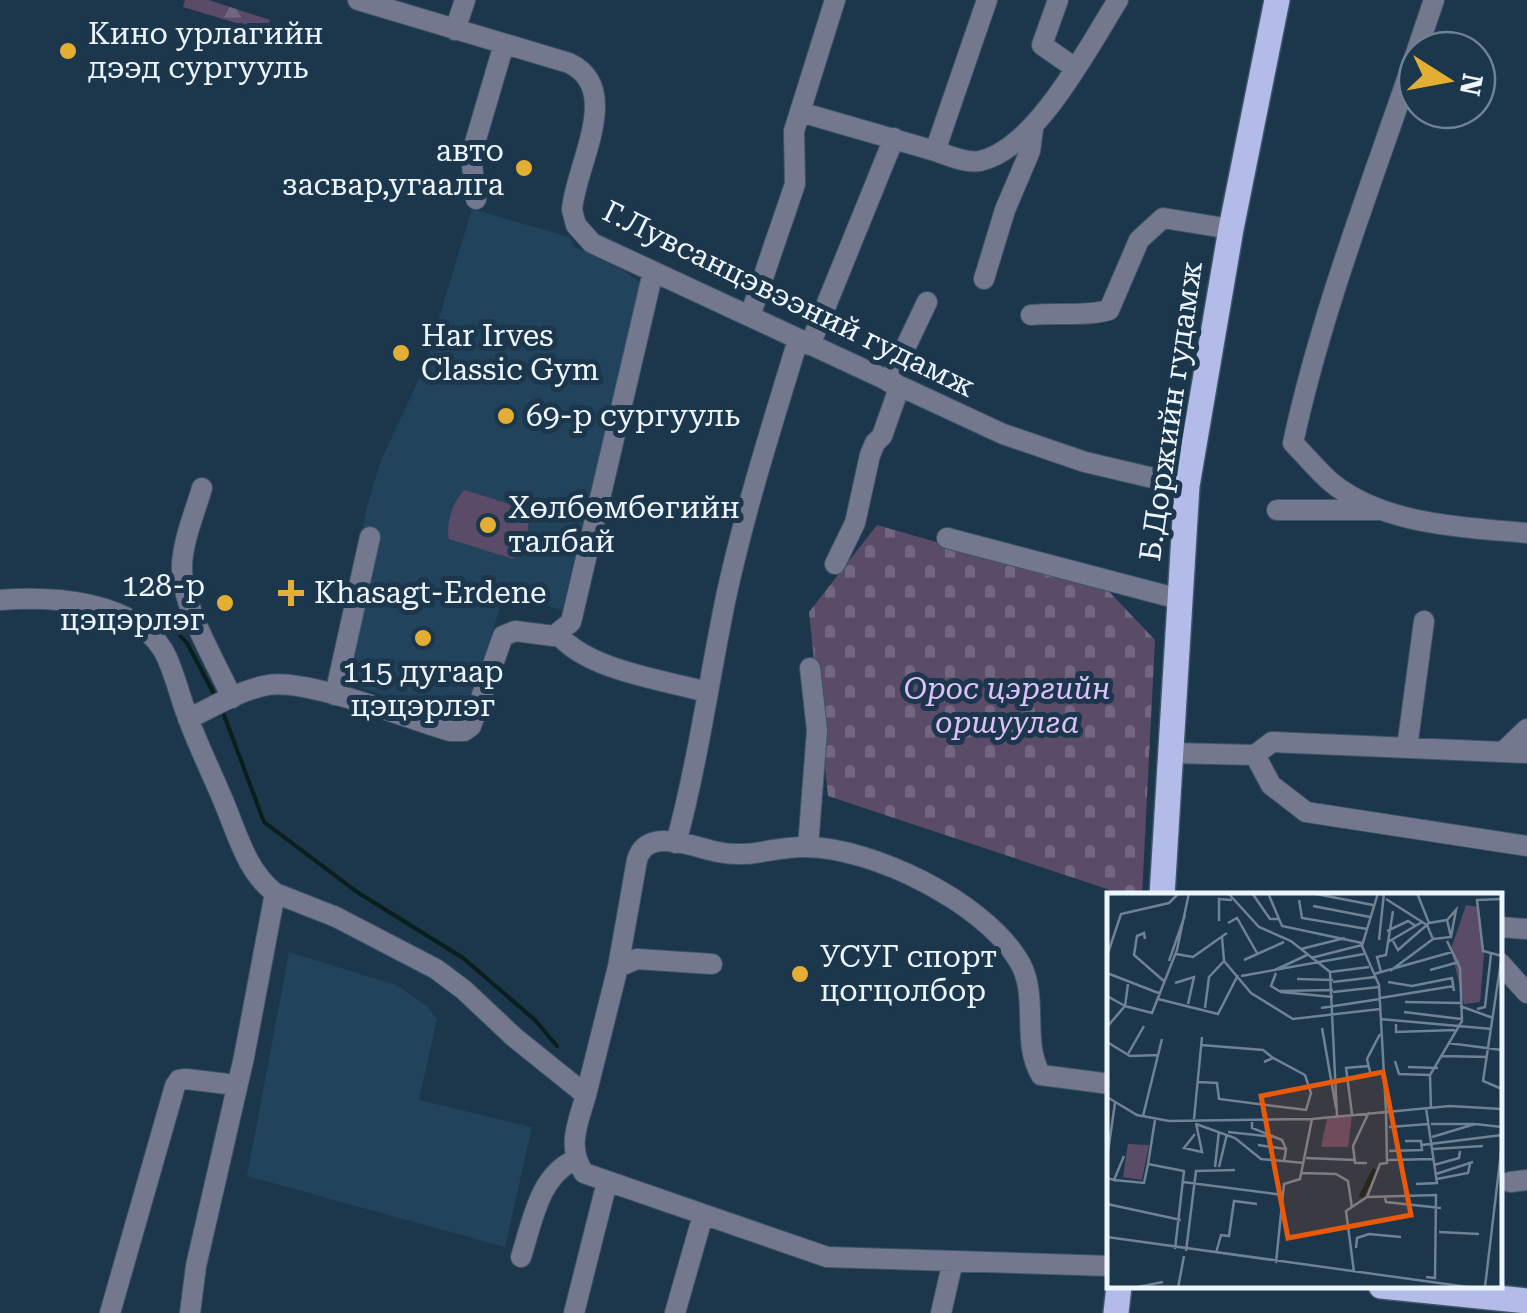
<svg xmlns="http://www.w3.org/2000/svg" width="1527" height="1313" viewBox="0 0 1527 1313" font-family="'Roboto Serif',serif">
	<defs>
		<pattern id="forest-firs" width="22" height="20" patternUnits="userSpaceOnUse" patternTransform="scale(2.5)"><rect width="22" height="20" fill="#5a4b69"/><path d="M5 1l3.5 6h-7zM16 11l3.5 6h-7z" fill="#726680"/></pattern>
		<pattern id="cemetery-stones" width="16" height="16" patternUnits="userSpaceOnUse" patternTransform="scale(2.5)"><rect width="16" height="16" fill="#5a4b69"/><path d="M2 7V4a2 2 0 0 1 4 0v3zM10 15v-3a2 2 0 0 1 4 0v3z" fill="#726680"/></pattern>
	</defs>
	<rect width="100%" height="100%" fill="#1c364c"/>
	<path fill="#22435c" d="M472,209L569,237L575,247L623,270L641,283L562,610L505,593L464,717L457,720L347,683L378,531L363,527L366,510L380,463L424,368Z
		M289,952L396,985L427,1006L437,1019L419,1100L532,1127L505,1247L247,1176Z"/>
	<path fill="#5a4b69" d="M465,490L528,510C532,525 523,549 513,559L449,539C445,525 454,498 465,490Z"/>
	<path fill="url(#forest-firs)" d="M185,0H209L270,20L266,32L183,7Z"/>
	<path fill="url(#cemetery-stones)" d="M877,525L971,552L1100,582L1155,640L1142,895H1125L828,796L809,612Z"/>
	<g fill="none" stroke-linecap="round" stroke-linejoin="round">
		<path stroke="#081f1b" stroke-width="4" d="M170,625L187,643L214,694
			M224,715L264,822L357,892L463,958L535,1020L557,1046"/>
		<defs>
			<path id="minor" d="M358,0L569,63C624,89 575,166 572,210L576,225L592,243L1003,434L1085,462L1187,486
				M1058,0L1042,45L1075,68
				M455,30L465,0
				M1417,50C1373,180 1322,309 1293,443C1306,456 1318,471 1332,483C1384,525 1463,527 1527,533
				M1417,50L1434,0
				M800,112L935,151L987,0
				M935,151C948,155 966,164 980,161C1036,149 1089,46 1118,0
				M476,199L471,156L504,44
				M984,279L1005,210L1030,151L1033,129
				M1031,315C1057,312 1084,317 1109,310L1139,240L1163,218L1231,229
				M750,316L795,184L794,131L835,0
				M810,345L894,138
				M889,382L927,302
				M202,488C195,512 183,540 182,565C180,604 216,662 232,698
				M1277,510H1378
				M947,538L1179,599
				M835,564L855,523L870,455L875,443L882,436L899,388
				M0,600C52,596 132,600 163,650C174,669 179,695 187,715C199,749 216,781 229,815C240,843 250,874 275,893L244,1057L196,1266L190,1313
				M558,634C587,670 663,680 707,692
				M335,695L370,537
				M188,719C213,707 240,690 268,685C306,678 409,719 450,731H464L471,726L503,636L515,631L554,636L571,622L653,272
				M1407,748L1424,621
				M1503,752L1527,729
				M1173,753L1255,755L1271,785L1306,812L1527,846
				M1255,755L1272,742L1527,753
				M676,843C698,762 709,679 726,597C745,510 772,425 798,340
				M808,847L817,730L810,668
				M275,893L336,917L436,969L464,990L514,1037L586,1095C578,1123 566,1147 584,1173L827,1257L1110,1266
				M1500,927L1527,929
				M1500,963L1527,993
				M618,967L637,860C647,826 693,847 718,852C754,859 772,846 807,847C873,848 981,901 1017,958C1041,993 1020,1040 1041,1075L1110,1084
				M586,1095L618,967L637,959L712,964
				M1510,1182L1527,1180
				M521,1257C532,1223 539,1175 575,1160
				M110,1313L175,1086L179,1080L186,1079L236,1085
				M574,1313L607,1182
				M675,1313L703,1215
				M941,1313L953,1261"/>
			<path id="major" d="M1162,896L1187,486L1231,229L1277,0
				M1381,1286L1527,1301
				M1116,1313L1119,1286"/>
		</defs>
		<use href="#minor" stroke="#3d5569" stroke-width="22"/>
		<use href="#major" stroke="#3d5569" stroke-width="28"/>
		<use href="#minor" stroke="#74788e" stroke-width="20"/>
		<use href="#major" stroke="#b3bce8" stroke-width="25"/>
	</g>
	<g fill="#e2af34" stroke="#1c364c" stroke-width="4">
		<circle cx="68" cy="51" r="10"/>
		<circle cx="524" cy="168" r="10"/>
		<circle cx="401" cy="353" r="10"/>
		<circle cx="506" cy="416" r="10"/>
		<circle cx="488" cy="525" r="10"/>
		<path d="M286 578h10v10h10v10h-10v10h-10v-10h-10v-10h10z"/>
		<circle cx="225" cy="603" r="10"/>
		<circle cx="423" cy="638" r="10"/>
		<circle cx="800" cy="974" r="10"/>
	</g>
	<g text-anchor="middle" stroke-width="10" stroke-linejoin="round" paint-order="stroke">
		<g font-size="30" fill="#edf6ff" stroke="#1c364c" text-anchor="start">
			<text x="88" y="44">Кино урлагийн<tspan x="88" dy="34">дээд сургууль</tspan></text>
			<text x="504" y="161" text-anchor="end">авто<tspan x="504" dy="34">засвар,угаалга</tspan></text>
			<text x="421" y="346">Har Irves<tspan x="421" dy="34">Classic Gym</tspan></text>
			<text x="526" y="426">69-р сургууль</text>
			<text x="508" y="518">Хөлбөмбөгийн<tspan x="508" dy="34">талбай</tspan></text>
			<text x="205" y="596" text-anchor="end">128-р<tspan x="205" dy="34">цэцэрлэг</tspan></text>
			<text x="314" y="603">Khasagt-Erdene</text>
			<text x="423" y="682" text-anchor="middle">115 дугаар<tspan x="423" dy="34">цэцэрлэг</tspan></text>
			<text x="820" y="967">УСУГ спорт<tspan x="820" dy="34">цогцолбор</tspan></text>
		</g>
		<g font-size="30" fill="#edf6ff" stroke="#1c364c">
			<text transform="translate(789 299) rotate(26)" y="10">Г.Лувсанцэвээний гудамж</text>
			<text transform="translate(1171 411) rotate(-82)" y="10">Б.Доржийн гудамж</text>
		</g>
		<g font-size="30" font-style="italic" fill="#dec1fa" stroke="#1c364c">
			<text x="1007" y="699">Орос цэргийн<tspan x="1007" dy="34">оршуулга</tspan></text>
		</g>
	</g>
	<g transform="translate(1107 893)">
		<rect width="395" height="395" fill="#1c364c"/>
		<path d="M21,251L42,252L35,287L16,284Z" fill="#5a4b69"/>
		<path d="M359,12L372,14L377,62L373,109L357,111L344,56ZM245,223L241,254H214L220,226Z" fill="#5a4b69"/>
		<path fill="none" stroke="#081f1b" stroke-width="5" d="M254,304L268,276"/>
		<path fill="none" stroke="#708394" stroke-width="2.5" d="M121,0L152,34L184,48L223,79L230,223M145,0L163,26H171M161,0L175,33L255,50M204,0L266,12M271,0L255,53L272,92L279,218M310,0L322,30M279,6L320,32L326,46L283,78M192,7L195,25L260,36M206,13L263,24M340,27L349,17L344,44M112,28V6L125,7M121,30L130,25L150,60M280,38L301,28L309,33M38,46L37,40L30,43L27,62L58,89M272,47L277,0M286,48L291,57L322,30L340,27L344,44L326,46M281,49L315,29M194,56L238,45M69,61L86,64L120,40M395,62L376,188L395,196M0,63L14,21L62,10L72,0M395,63L376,58L370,7L395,6M204,65L255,52M137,67L177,49M62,68L78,22M117,68L144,100L186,126L273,116M168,77L200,62M323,77L352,69M223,79L262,74M274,79L270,64L279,62L286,18M0,80L54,101M169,80L164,93L174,99L226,104M267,81L345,59M134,83L257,61M190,86L226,87M226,89L268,84M281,89L305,93L345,85L347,98M68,90L87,84L81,111M172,98L226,97M226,99L272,94M0,103L18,113L21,91M273,105L347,93M51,106L111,121L131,82M298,109L353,110M353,113L386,125M98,115L102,84L117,68L115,44M214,115L273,106M370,116L378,114L384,61M297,119L354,126M273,126L385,136M289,131V139L348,137M0,134L18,113L45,120L70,57L82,0M215,135L229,215M0,149L23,163L51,162M341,150L395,157M94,152L156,157L166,165M21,161L37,133M335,163L380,164M288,168L292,181L323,182M301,174L331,175M264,183L260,166L273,141M91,189L110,190L112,206L199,217L204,200L198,182L166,165L157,169M0,204L30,222L62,228L205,226L343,213L395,216M324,215L323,182L355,128L353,75L340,48M245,221L239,175L262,173M36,223L55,146M87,226L95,144M145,226V235L175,247L179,256M48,227L41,271L77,278L68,356M89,231L128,245L154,266L197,270M324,231H368M282,234L322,231M121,239L168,244M88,241L77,255L95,259L89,230M325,244L368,231L395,234M151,252L179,256L177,269M315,252L395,242M326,256L376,253M282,258L315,257L314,248H298M199,265L248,267M0,266L8,210M281,267L326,266M260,270H248L246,253L262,219M327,272L352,265L353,258M108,274L112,238M112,274L120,241M195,280L229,281L241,288L245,315M329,281L366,269M0,285L7,287L17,263M330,286L361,280L363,271M7,287L37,290L41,271M76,289L176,302M309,291L330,290L319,215M260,304L273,271L280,270L279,218M278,304L279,309L334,315M0,311L74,327M332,339L372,341M0,344L368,395M249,355L250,345L262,341L294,344M79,358L89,278L128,277M109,360L114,342L122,343L127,308L150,311M169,370L177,291L193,286L205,226M247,379L239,318L260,304L329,302L328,385L319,384M378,394L395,251M26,395L56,389M71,395L77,363"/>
		<path fill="#e8590c" fill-opacity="0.15" stroke="#e8590c" stroke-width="5" d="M276,179L304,322L181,345L154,203Z"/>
		<rect width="395" height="395" fill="none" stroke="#edf6ff" stroke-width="5"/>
	</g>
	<g transform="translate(1447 80) rotate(101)"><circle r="48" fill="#1c364c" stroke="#708394" stroke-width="2.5"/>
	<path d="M0-8L18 38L0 25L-18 38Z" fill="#e2af34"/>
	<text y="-15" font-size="28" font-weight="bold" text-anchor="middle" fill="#edf6ff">N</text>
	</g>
</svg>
